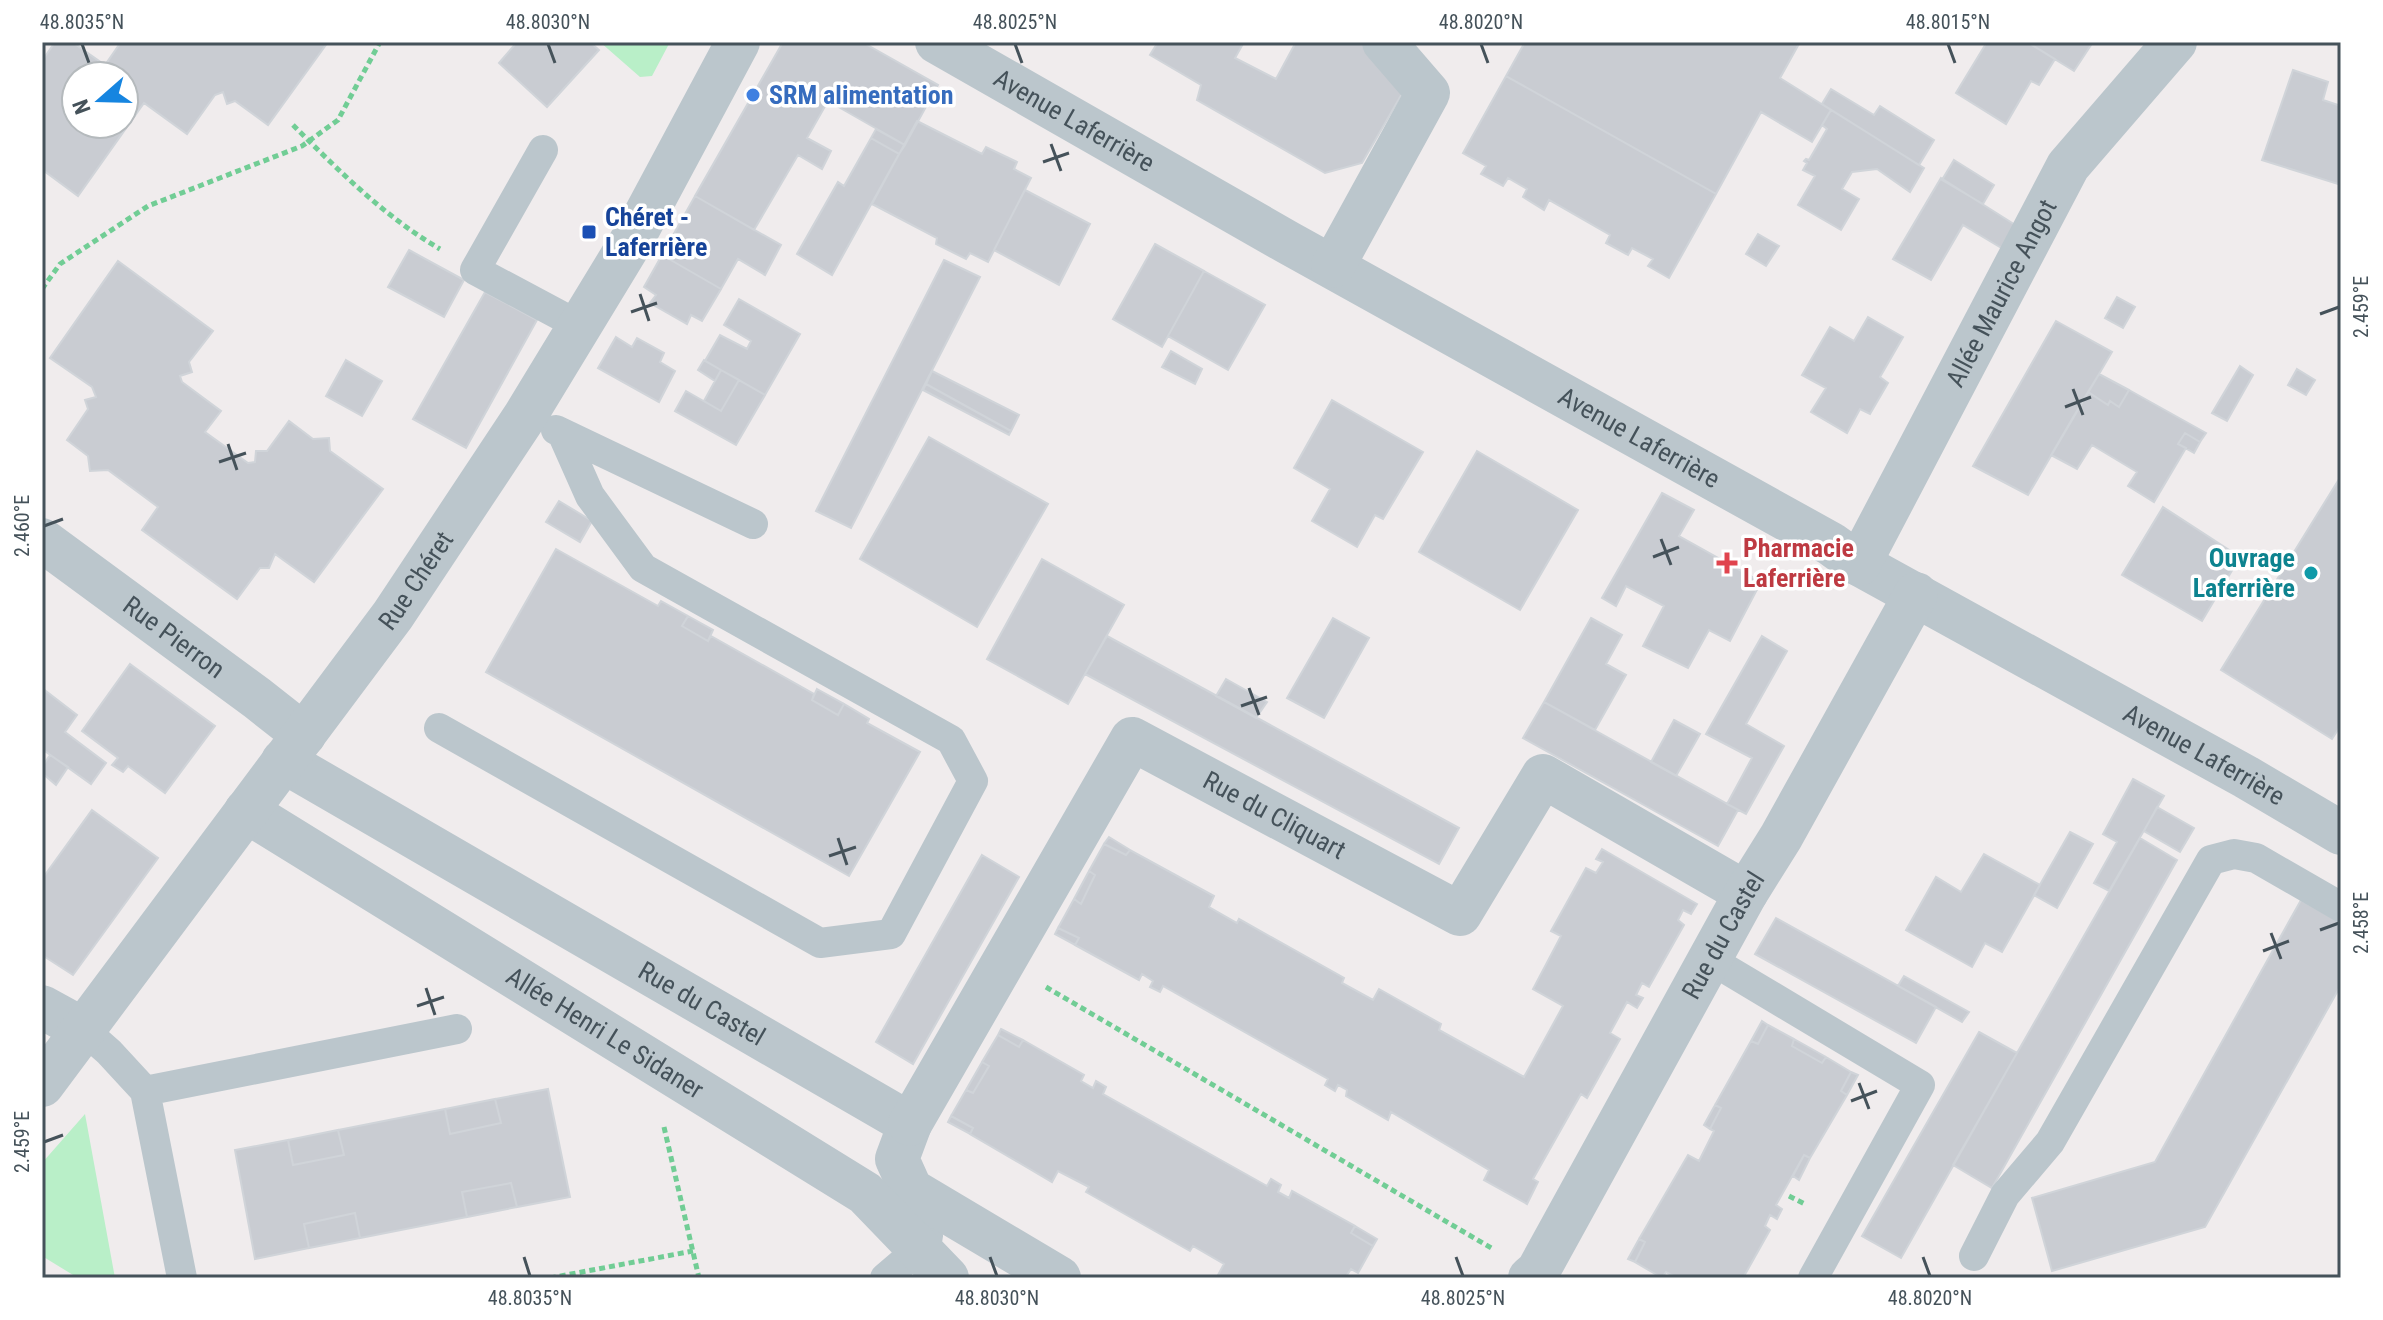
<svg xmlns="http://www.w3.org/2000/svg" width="2383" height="1320" viewBox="0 0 2383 1320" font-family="'Roboto Condensed',sans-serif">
	<rect width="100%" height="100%" fill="#f0eced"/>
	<path fill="#b9efc8" d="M600,42H670L652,76L640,77Z
		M85,1114L115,1278H78L42,1256V1163Z"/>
	<path fill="#c9ccd2" stroke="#d0d4d9" stroke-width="2" fill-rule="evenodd" d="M55,42H72L105,65L121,42H328L268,125L235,101L227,104L223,92L215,95L187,134L144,103L78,196L44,171L42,172V61ZM76,76H124V124H76Z
		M517,42H590L599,50L547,107L499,63Z
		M783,42H862L938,85L905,145L828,101L807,138L831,151L822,169L798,155L754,230L695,196Z
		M1158,42H1244L1235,58L1276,79L1296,42H1361L1403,92L1362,163L1325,173L1197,100L1201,85L1150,55Z
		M1525,42H1800L1780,78L1831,110L1812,142L1761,112L1716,194L1506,76Z
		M1987,42H2027L2055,59L2039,85L2031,81L2006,124L1956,93Z
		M2027,42H2093L2074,71Z
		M2293,70L2328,82L2323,100L2341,106V185L2262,160Z
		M1506,76L1716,194L1669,278L1648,266L1653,259L1632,248L1628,255L1606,243L1610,235L1549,200L1544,210L1523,197L1527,189L1508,178L1503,186L1481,174L1486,166L1463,153Z
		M1831,89L1874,115L1880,106L1934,140L1919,165L1822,104Z
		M1831,110L1924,168L1910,192L1877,169L1852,172L1842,189L1859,199L1841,230L1798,205L1815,176L1803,170L1807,163L1804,161L1806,159L1809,160L1827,129L1822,125Z
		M917,121L982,154L986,147L1017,162L1014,169L1031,178L988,262L970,253L966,259L936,244L937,238L872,204Z
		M876,129L905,145L899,154L871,138Z
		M871,138L899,154L832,275L797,254L838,182L844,186Z
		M1954,160L1994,185L1983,204L1942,180Z
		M1941,178L2017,226L2003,249L1963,225L1931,280L1893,259Z
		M1025,190L1090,224L1059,285L994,250Z
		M695,196L781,245L765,275L738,259L721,289L662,255Z
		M1758,234L1779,246L1766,266L1746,254Z
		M1155,244L1204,271L1162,347L1113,319Z
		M409,250L464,280L444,317L388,287Z
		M662,255L721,289L702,321L691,315L687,324L650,303L656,295L644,287Z
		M944,260L980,277L851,528L816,511Z
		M118,261L213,331L189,362L192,372L180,376L182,382L221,411L205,432L248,463L255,462L256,451H267L289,421L313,439L329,438L330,451L383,489L314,582L275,554L269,568H260L237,599L142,530L158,507L108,470L90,471L88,456L67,440L88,409L85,400L96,397L92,387L50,358Z
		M1204,271L1265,305L1228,370L1168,336Z
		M485,292L537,320L466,448L413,419Z
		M2117,297L2135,307L2123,328L2105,318Z
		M739,299L800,334L765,395L705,361L720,335L747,349L751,341L724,325Z
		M1868,317L1903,337L1880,377L1888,383L1870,414L1860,409L1847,433L1811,412L1826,388L1802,375L1830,327L1854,341Z
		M2056,321L2112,352L2028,495L1973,466Z
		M616,337L632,347L637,338L664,353L660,362L675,371L659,402L598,368Z
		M1171,351L1202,369L1195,384L1162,367Z
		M346,360L382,381L362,416L326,396Z
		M704,360L721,370L715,381L698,370Z
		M2240,366L2253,375L2227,421L2212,413Z
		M2297,369L2315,380L2306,395L2288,385Z
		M721,370L739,380L721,411L704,401Z
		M932,371L1019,415L1011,431L926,384Z
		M2099,374L2129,390L2119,407L2110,401L2108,405L2088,392Z
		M739,380L765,395L736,445L675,411L686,391L721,411Z
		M926,384L1011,431L1009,435L923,390Z
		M2129,390L2206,433L2200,442L2185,433L2178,444L2186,448L2154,502L2128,486L2137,472L2092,445L2077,469L2051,455L2088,392L2108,405L2110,401L2119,407Z
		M1332,400L1423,452L1383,519L1375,515L1357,547L1312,521L1330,489L1294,468Z
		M2185,433L2200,442L2194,453L2178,444Z
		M929,437L1048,504L977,627L860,559Z
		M1477,451L1578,510L1520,610L1419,552Z
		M2341,476V725L2332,739L2221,670Z
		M1662,493L1694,510L1679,536L1761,582L1730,641L1709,630L1688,668L1643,646L1664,606L1626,586L1616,606L1602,598Z
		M559,501L592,521L580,542L546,522Z
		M2163,507L2240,557L2202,621L2122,575Z
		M556,549L658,606L661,601L688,616L682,626L708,641L711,636L814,694L812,700L838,715L844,704L869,719L867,723L920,752L849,876L486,672Z
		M1042,559L1124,605L1068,704L987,659Z
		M688,616L713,630L708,641L682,626Z
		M1333,618L1369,638L1324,718L1287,698Z
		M1591,618L1622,635L1606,664L1626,675L1595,730L1544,702Z
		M1107,636L1459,828L1439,864L1085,674Z
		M1762,636L1787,651L1746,724L1784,746L1746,814L1727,804L1752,758L1706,734Z
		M130,664L215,726L165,793L128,766L123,772L112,765L118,758L82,731Z
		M1226,679L1267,702L1256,718L1216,696Z
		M42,688L77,715L65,732L106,763L91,784L42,749Z
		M817,689L844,704L838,715L812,700Z
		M1544,702L1738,810L1718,846L1523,738Z
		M1674,720L1700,734L1676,776L1651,762Z
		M50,755L68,767L56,785L42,773V767Z
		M2133,779L2164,796L2109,891L2094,883L2117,842L2103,834Z
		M2157,807L2194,828L2180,852L2144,831Z
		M92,810L158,858L73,975L42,955V879Z
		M2070,832L2093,844L2057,908L2034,895Z
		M1109,837L1130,850L1126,855L1104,844Z
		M2140,838L2177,860L1992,1188L1953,1165Z
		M1104,844L1126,855L1130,850L1214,896L1209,907L1237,923L1239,919L1344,978L1342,983L1373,1000L1379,989L1441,1024L1439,1030L1524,1077L1563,1006L1533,989L1561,936L1551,931L1586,868L1596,873L1603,862L1596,859L1602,849L1697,904L1691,914L1683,910L1678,920L1684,925L1649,987L1642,983L1636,995L1643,998L1637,1008L1627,1002L1610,1033L1620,1039L1587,1098L1581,1094L1533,1179L1538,1182L1527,1204L1484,1180L1489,1170L1391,1112L1388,1120L1346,1096L1347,1090L1338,1085L1335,1091L1325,1085L1328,1079L1163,986L1160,992L1150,987L1153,981L1142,974L1139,980L1075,945L1079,938L1058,928L1074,899L1081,904L1095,875L1089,871Z
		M1984,854L2040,885L2002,952L1985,943L1972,967L1906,930L1936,877L1961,892Z
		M982,855L1019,877L913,1064L876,1042Z
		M1089,871L1095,875L1081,904L1074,899Z
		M2301,900L2341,922V985L2205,1227L2052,1271L2032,1198L2155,1162Z
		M1776,918L1936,1007L1916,1043L1755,954Z
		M1058,928L1079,938L1075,945L1055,934Z
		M1904,976L1969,1012L1962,1022L1898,986Z
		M1762,1021L1768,1025L1758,1044L1751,1041Z
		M1768,1025L1794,1039L1792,1046L1822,1063L1826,1057L1851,1072L1841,1091L1847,1095L1810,1158L1804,1155L1776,1205L1782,1209L1777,1219L1770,1215L1765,1226L1770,1230L1743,1278H1677L1666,1272L1662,1278L1635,1262L1645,1242L1639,1239L1688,1155L1699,1161L1714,1131L1710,1129L1721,1108L1715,1105L1751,1041L1758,1044Z
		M1001,1029L1023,1040L1019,1047L998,1035Z
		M1979,1032L2017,1053L1901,1258L1862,1236Z
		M998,1035L1019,1047L1023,1040L1084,1075L1081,1081L1093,1088L1096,1081L1106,1087L1103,1094L1267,1186L1271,1179L1281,1185L1278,1192L1289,1198L1292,1191L1355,1226L1351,1233L1373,1246L1358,1273L1351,1269L1345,1278H1224L1218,1275L1224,1264L1193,1246L1190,1251L1086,1192L1089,1187L1058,1171L1052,1182L970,1134L973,1128L951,1116L966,1090L973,1093L989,1066L982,1062Z
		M1794,1039L1826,1057L1822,1063L1792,1046Z
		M982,1062L989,1066L973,1093L966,1090Z
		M1851,1072L1858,1075L1847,1095L1841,1091Z
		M548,1089L570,1197L517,1207L511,1183L462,1192L467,1217L360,1238L355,1213L304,1224L309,1248L255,1259L235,1150L288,1140L293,1165L344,1155L338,1130L445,1109L450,1134L501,1123L495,1099Z
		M495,1099L501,1123L450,1134L445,1109Z
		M1715,1105L1721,1108L1710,1129L1704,1125Z
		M951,1116L973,1128L970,1134L948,1122Z
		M338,1130L344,1155L293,1165L288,1140Z
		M1804,1155L1810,1158L1799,1180L1793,1176Z
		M511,1183L517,1207L467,1217L462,1192Z
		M355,1213L360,1238L309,1248L304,1224Z
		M1355,1226L1377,1239L1373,1246L1351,1233Z
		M1639,1239L1645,1242L1635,1262L1628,1259Z"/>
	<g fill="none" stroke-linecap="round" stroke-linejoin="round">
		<path stroke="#71cd95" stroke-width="5" stroke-dasharray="6 4" stroke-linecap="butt" d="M293,125C338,170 385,217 440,249
			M42,289L60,264L148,206L302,146L338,120L380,42
			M1046,987L1493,1249
			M664,1127L699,1278
			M1789,1196L1805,1204
			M550,1278L693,1251"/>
		<path stroke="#bbc6cc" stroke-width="30" d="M543,150L475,270L580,326
			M556,430L753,524
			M439,728L820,943L891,934L973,781L951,740L643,568L590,496L562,433
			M1711,960L1920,1085L1813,1278
			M84,1030L109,1052L145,1091L182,1278
			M145,1091L457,1029
			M1974,1256L2005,1195L2050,1142L2211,860L2234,854L2256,858L2341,907
			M885,1278L919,1249L928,1236"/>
		<g stroke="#bbc6cc" stroke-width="44">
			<path id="s1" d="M937,42L1287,242L1831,544L1859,564L2246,777L2341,833"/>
			<path d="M1333,266L1428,93L1384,42"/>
			<path id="s2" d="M42,540L257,698L304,735"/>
			<path id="s3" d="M1859,564L2068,166L2175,42"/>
			<path id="s4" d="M283,761L910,1124L897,1159L911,1190L1059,1278"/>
			<path id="s5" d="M246,811L865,1193L947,1278"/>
			<path d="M42,1007L84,1030"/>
			<path id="s6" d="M42,1085L393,615L525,416L632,240L738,42"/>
			<path id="s7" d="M910,1124L1132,739L1460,914L1543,776L1746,893"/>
			<path id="s8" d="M1530,1278L1538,1271L1746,893L1781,837L1916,594"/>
		</g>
	</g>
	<path fill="none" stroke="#45525a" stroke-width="3" d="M82,44L89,63M548,44L555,63M1015,44L1022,63M1481,44L1488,63M1948,44L1955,63M1051,144L1061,171M1043,162L1069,153M640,294L649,321M631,312L657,303M2320,314L2339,307M2073,389L2083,415M2065,407L2091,397M228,444L237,470M219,462L246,453M44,526L63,519M1661,539L1671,565M1653,557L1679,547M1249,688L1259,715M1241,706L1267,697M838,838L847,865M829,856L856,847M2320,930L2339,923M2271,933L2281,959M2263,951L2289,941M426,988L435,1015M417,1006L444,997M1859,1083L1869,1109M1851,1101L1877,1091M44,1142L63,1135M524,1257L530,1276M990,1257L997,1276M1456,1257L1463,1276M1923,1257L1930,1276"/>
	<circle fill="#3f7fe0" stroke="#fff" stroke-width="3" cx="753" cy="95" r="8"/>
	<rect fill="#1a4fb4" stroke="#fff" stroke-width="3" x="581" y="224" width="16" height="16" rx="4"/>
	<path fill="#e0444e" stroke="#fff" stroke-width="3" d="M1723 551h8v8h8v8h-8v8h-8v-8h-8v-8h8z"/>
	<circle fill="#0f9aa8" stroke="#fff" stroke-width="3" cx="2311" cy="573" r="8"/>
	<g text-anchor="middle" stroke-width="7" stroke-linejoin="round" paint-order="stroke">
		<g font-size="26" font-weight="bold" fill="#366cbe" stroke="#fff" text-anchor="start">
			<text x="769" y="104">SRM alimentation</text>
		</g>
		<g font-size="26" fill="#45525a" stroke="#fff">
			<text dy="9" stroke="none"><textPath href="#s1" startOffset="158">Avenue Laferrière</textPath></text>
			<text dy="9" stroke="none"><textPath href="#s3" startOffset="306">Allée Maurice Angot</textPath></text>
			<text dy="9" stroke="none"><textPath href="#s1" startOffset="806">Avenue Laferrière</textPath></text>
			<text dy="9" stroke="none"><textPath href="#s6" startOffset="628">Rue Chéret</textPath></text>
			<text dy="9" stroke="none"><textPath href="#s2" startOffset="164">Rue Pierron</textPath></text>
			<text dy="9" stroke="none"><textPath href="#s1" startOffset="1454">Avenue Laferrière</textPath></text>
			<text dy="9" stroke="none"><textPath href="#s7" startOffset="606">Rue du Cliquart</textPath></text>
			<text dy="9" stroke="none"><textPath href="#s8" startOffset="394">Rue du Castel</textPath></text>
			<text dy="9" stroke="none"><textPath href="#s4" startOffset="484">Rue du Castel</textPath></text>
			<text dy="9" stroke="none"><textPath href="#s5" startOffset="422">Allée Henri Le Sidaner</textPath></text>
		</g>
		<g font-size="26" font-weight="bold" fill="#164399" stroke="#fff" text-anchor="start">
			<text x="605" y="226">Chéret -<tspan x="605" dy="30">Laferrière</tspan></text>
		</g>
		<g font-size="26" font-weight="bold" fill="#be3a42" stroke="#fff" text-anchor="start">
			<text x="1743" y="557">Pharmacie<tspan x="1743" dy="30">Laferrière</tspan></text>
		</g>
		<g font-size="26" font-weight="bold" fill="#0d838f" stroke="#fff" text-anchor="end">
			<text x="2295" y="567">Ouvrage<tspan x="2295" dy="30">Laferrière</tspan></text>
		</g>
	</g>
	<rect width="2383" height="1320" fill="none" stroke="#ffffff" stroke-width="88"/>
	<g transform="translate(100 100) rotate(250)"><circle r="38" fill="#ffffff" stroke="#b5babd" stroke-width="2"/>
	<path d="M0-6L14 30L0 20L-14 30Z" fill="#1685e0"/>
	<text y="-12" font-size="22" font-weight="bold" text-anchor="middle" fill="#45525a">N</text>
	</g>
	<rect x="44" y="44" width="2295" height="1232" fill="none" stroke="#45525a" stroke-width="3"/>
	<g font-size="20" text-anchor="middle" fill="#45525a">
		<text x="82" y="29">48.8035°N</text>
		<text x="548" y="29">48.8030°N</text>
		<text x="1015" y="29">48.8025°N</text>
		<text x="1481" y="29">48.8020°N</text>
		<text x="1948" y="29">48.8015°N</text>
		<text transform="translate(2361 307) rotate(-90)" y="7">2.459°E</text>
		<text transform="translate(22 526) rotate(-90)" y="7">2.460°E</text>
		<text transform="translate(2361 923) rotate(-90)" y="7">2.458°E</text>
		<text transform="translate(22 1142) rotate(-90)" y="7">2.459°E</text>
		<text x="530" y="1305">48.8035°N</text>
		<text x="997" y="1305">48.8030°N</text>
		<text x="1463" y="1305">48.8025°N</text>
		<text x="1930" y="1305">48.8020°N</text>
	</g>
</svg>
